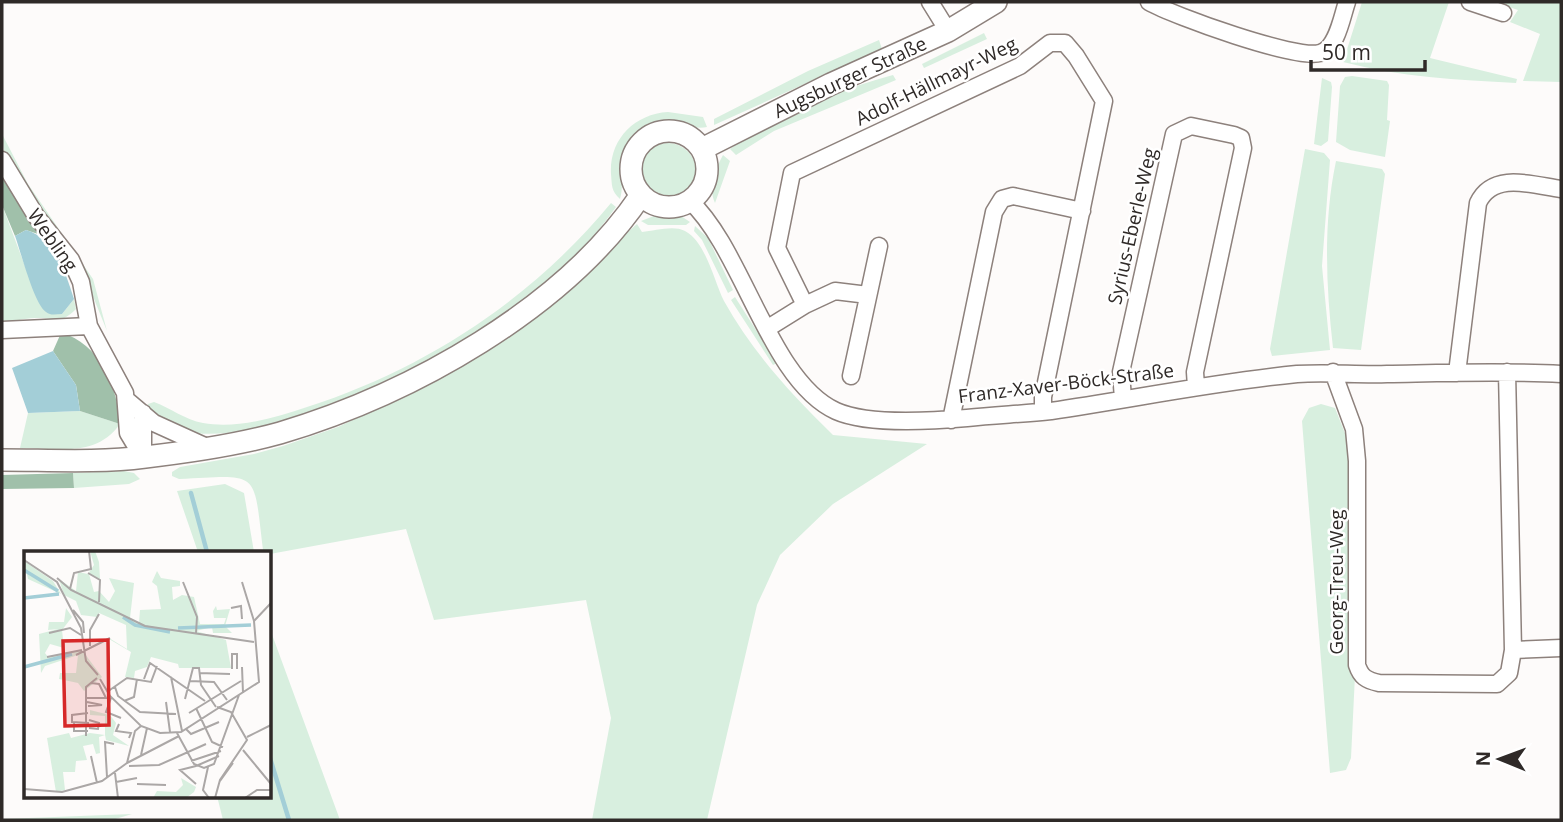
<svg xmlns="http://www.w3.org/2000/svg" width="1563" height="822" viewBox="0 0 1563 822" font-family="'Open Sans',sans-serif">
	<rect width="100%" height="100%" fill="#fdfbfa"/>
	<path fill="#d8efdf" d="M1362,2H1449L1430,58L1517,79L1516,83C1458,80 1400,77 1343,62Z
		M1494,2H1561V82L1523,81L1540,34L1510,22L1518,10Z
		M984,33L987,39L924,68L922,64Z
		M879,40L882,49L714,125V119L808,71Z
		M893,75L896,80L774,131L736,155L730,149C777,114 837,90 893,75Z
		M1352,76L1387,81L1389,85L1387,120L1390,121L1385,157L1350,150L1336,142L1340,86L1345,77Z
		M1322,78L1331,82L1332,87L1328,141L1321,146L1314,144Z
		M668,112L703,117L707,127C693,130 684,122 670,121C648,120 626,140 622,160C620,174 624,186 620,199C611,191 612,185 611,174C609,140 634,114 668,112Z
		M2,134L28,184L93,279L107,331L90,289L5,159Z
		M640 171a28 28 0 1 1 56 0a28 28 0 1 1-56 0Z
		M1305,149L1324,153L1330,160L1322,266L1330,350L1272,356L1270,349Z
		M723,155L730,161L715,203C708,188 715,170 723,155Z
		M1336,161L1382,169L1385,174L1361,350L1333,348C1326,286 1323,223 1336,161Z
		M611,203L616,207C595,236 570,266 541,289C509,314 471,339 436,360C384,392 244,447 184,431C171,427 159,418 149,409L148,404L154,402C171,408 185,420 203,423C237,429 274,418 307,407C425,369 532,299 611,203Z
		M2,205L34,290L62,314L74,299L76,309C59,326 55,317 35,318C24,318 13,322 2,323Z
		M659,214L681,216L690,222L686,225H648L641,221Z
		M637,224L642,232C655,231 673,225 685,231C706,242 714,281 724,301C753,353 791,394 833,435L927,444L833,504L780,555L757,605L707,820H592L611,718L586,600L434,620L406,529L270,554L263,550C253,469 261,475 179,479L172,476V472L180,467L254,454L283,446L338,427L426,385L511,334Z
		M695,226L708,238L733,290L728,293L702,240L694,231Z
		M735,297L777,363L773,365L731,300Z
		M1321,404L1335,408L1350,446L1355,675L1351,758L1346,770L1330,773L1302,421L1309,408Z
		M80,411L120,424C96,458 57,448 20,448L28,413Z
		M124,471L134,473L140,479L129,484L74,488L73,473Z
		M225,484L244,493L254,552H198L177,491Z
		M270,629L340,820H223L217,796H270Z
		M132,814L112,820H2V819Z"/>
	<path fill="#a0c0aa" d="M2,167L38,234L26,230L15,236L2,205Z
		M61,333C99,342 118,388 120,424L80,411L76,385L53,351Z
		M73,473L74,488L2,489V475Z"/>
	<path fill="#a3ced7" d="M26,230C56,239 65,272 74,299L62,314C56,314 51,316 46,312C34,304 21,252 15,236Z
		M53,351L76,385L80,411L28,413L12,368Z"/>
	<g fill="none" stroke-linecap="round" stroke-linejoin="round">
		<path stroke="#a3ced7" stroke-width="4.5" d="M191,493L207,552
			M270,758L289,820"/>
		<defs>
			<path id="street" d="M930,2L948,31
				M1149,2C1174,16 1296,60 1320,53C1337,49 1342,16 1347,2
				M1470,2L1503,13
				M2,160L36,216L71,260L81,282L89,326L125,393L128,433L143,458
				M690,201C743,250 770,381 836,411C867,425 933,421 967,418C995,415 1023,414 1051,411C1133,399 1215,382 1297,374C1327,372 1357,375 1387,374C1445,373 1503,371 1561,374
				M805,305L835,291L868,295
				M768,328L805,305L777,248L792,173L1020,66L1050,43H1065L1076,56L1104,101L1043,397V412
				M2,330L89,326
				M1333,372L1354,429L1357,461V665C1361,677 1366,680 1379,683L1497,684L1509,673L1513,650L1507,372
				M1457,373L1478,203C1493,171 1533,185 1561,189
				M851,376L879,246
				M1123,399L1121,372L1174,134L1191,126L1234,135L1241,138L1243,148L1195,372L1196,387
				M128,401L154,423L209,448
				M951,420L994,212L1002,199L1013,196L1082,211
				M143,458V413
				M1513,650L1561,648"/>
			<path id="secondary" d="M631 169a38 38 0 1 1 76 0a38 38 0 1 1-76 0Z
				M702,149L831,84L948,31L996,2
				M2,460C49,460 98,463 145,457C189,452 237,445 280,433C411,394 564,309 641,195"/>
		</defs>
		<use href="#street" stroke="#8d817c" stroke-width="19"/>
		<use href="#secondary" stroke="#8d817c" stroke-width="24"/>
		<use href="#street" stroke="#fff" stroke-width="16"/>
		<use href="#secondary" stroke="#fff" stroke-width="21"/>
	</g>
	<g text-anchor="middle" stroke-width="5" stroke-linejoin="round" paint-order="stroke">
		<g font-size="19" fill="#2f2a28" stroke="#fff">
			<text transform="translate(850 77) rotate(-25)" y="7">Augsburger Straße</text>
			<text transform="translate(936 81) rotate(-26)" y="7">Adolf-Hällmayr-Weg</text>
			<text transform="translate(1132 226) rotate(-77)" y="7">Syrius-Eberle-Weg</text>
			<text transform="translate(53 240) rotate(55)" y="7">Webling</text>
			<text transform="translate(1066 383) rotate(-7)" y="7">Franz-Xaver-Böck-Straße</text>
			<text transform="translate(1336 582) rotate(-90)" y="7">Georg-Treu-Weg</text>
		</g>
	</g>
	<g transform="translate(24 551)">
		<rect width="247" height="247" fill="#fdfbfa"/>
		<path d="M66,0H71L75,11L76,28L65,23L70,41L75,40L85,51L91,40L85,27L110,32L106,67L115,72L116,59L137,58L133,35L128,31L133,20L137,27L156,30V35L148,36L149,49L158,44L170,46L176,73H200L202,67H190L189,60L192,55L193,59L206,58L201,75L208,82H189L188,76L172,80L202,89L207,117H155L154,113L127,106L123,116L111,120L110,127L101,126L107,101L85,88L69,94L85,87L103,98L102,74L75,62L73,66L57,64L52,50L40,44L35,28L52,40L54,21L64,23L70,14ZM0,10L29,30L37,43L4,28ZM42,57L48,66L38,79L40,97L26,93L21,102L24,106L58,99L78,126L60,140L54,132L35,128L36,122H52L54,104L21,115L17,122L15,83L34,78L24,79L25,71H40ZM66,159L86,164L92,172L89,184L105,195L82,189L81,184L75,186L76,202L72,203L69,193L59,195L63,209L52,210L51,221H39L41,239L32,241L23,187L45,182L47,187L66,182L81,184V165L66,164ZM157,227L172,236L170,241L162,247H129L133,240L152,241L159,234Z" fill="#d8efdf"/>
		<path fill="none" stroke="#a3ced7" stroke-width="3.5" d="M0,19L34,40M0,47L35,43M99,66L111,74L146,81M154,77L227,74M0,116L48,103"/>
		<path fill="none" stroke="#aba7a6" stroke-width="2" d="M0,9L33,31L57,77L62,110L74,124M64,22L76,29L75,51M33,27L47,39L121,75L230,91M159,31L173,66L172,82M218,31L230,70M46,38L50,22L67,18L65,0M207,57L217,55L218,68M49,59L59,71L60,82M25,82L46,77L57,84M66,95V79L75,63M52,104L86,87M23,106L58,99M218,116L219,142M208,118V103H213V118M175,122L206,123M147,126L158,180M76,128L86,145L117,175L136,182L157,181L235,131L230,70L247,52M120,128L126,112L181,150M166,130L190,131L203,149M91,136L94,145L116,161L152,163M83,141L103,127L127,131L133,115M62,147H82L75,133L67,132M87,147L82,161L97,167M161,148L169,117H175L177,134L192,156M100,150L110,146L113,128M63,151L78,154L64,155M142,151L146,181M172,157L188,191L199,196M64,162L48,164V171L65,172M165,162L217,130M65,169L75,172L74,178L65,177M50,172V180H64M95,173L92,180L107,182L105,187M162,178L167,183L195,171M153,182L170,213L180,217L190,213L215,144M62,185V136L73,127M223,186L247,174M219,199L247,233M117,204L123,177M67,205L73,232M167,210L197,200M103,212L155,185M105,215L135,214L182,193M172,215L156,219L172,233M172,215L195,205M184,216L179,239L185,247M91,222L94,247M83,226L81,191L90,193M196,230L209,212M92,231L113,227M113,233L142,234M0,238L38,241L78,230L103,212L111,180L117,175M191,247L196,229L223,189L207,161L193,156M221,247L233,239H247"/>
		<path fill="#d62828" fill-opacity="0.15" stroke="#d62828" stroke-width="3.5" d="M84,89L85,174L41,175L39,90Z"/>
		<rect width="247" height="247" fill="none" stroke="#2f2a28" stroke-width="3.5"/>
	</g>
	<rect width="1563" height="822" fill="none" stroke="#2f2a28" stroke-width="7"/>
	<g transform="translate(1500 759) rotate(271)" stroke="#ffffff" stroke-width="5" paint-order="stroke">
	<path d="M0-5L12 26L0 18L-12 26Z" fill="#2f2a28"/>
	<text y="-10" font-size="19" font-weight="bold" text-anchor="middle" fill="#2f2a28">N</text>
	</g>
	<path d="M1311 60v10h114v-10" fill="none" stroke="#2f2a28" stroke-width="3.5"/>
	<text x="1322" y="60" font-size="21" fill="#2f2a28" stroke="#ffffff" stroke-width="5" paint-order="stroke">50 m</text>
</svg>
